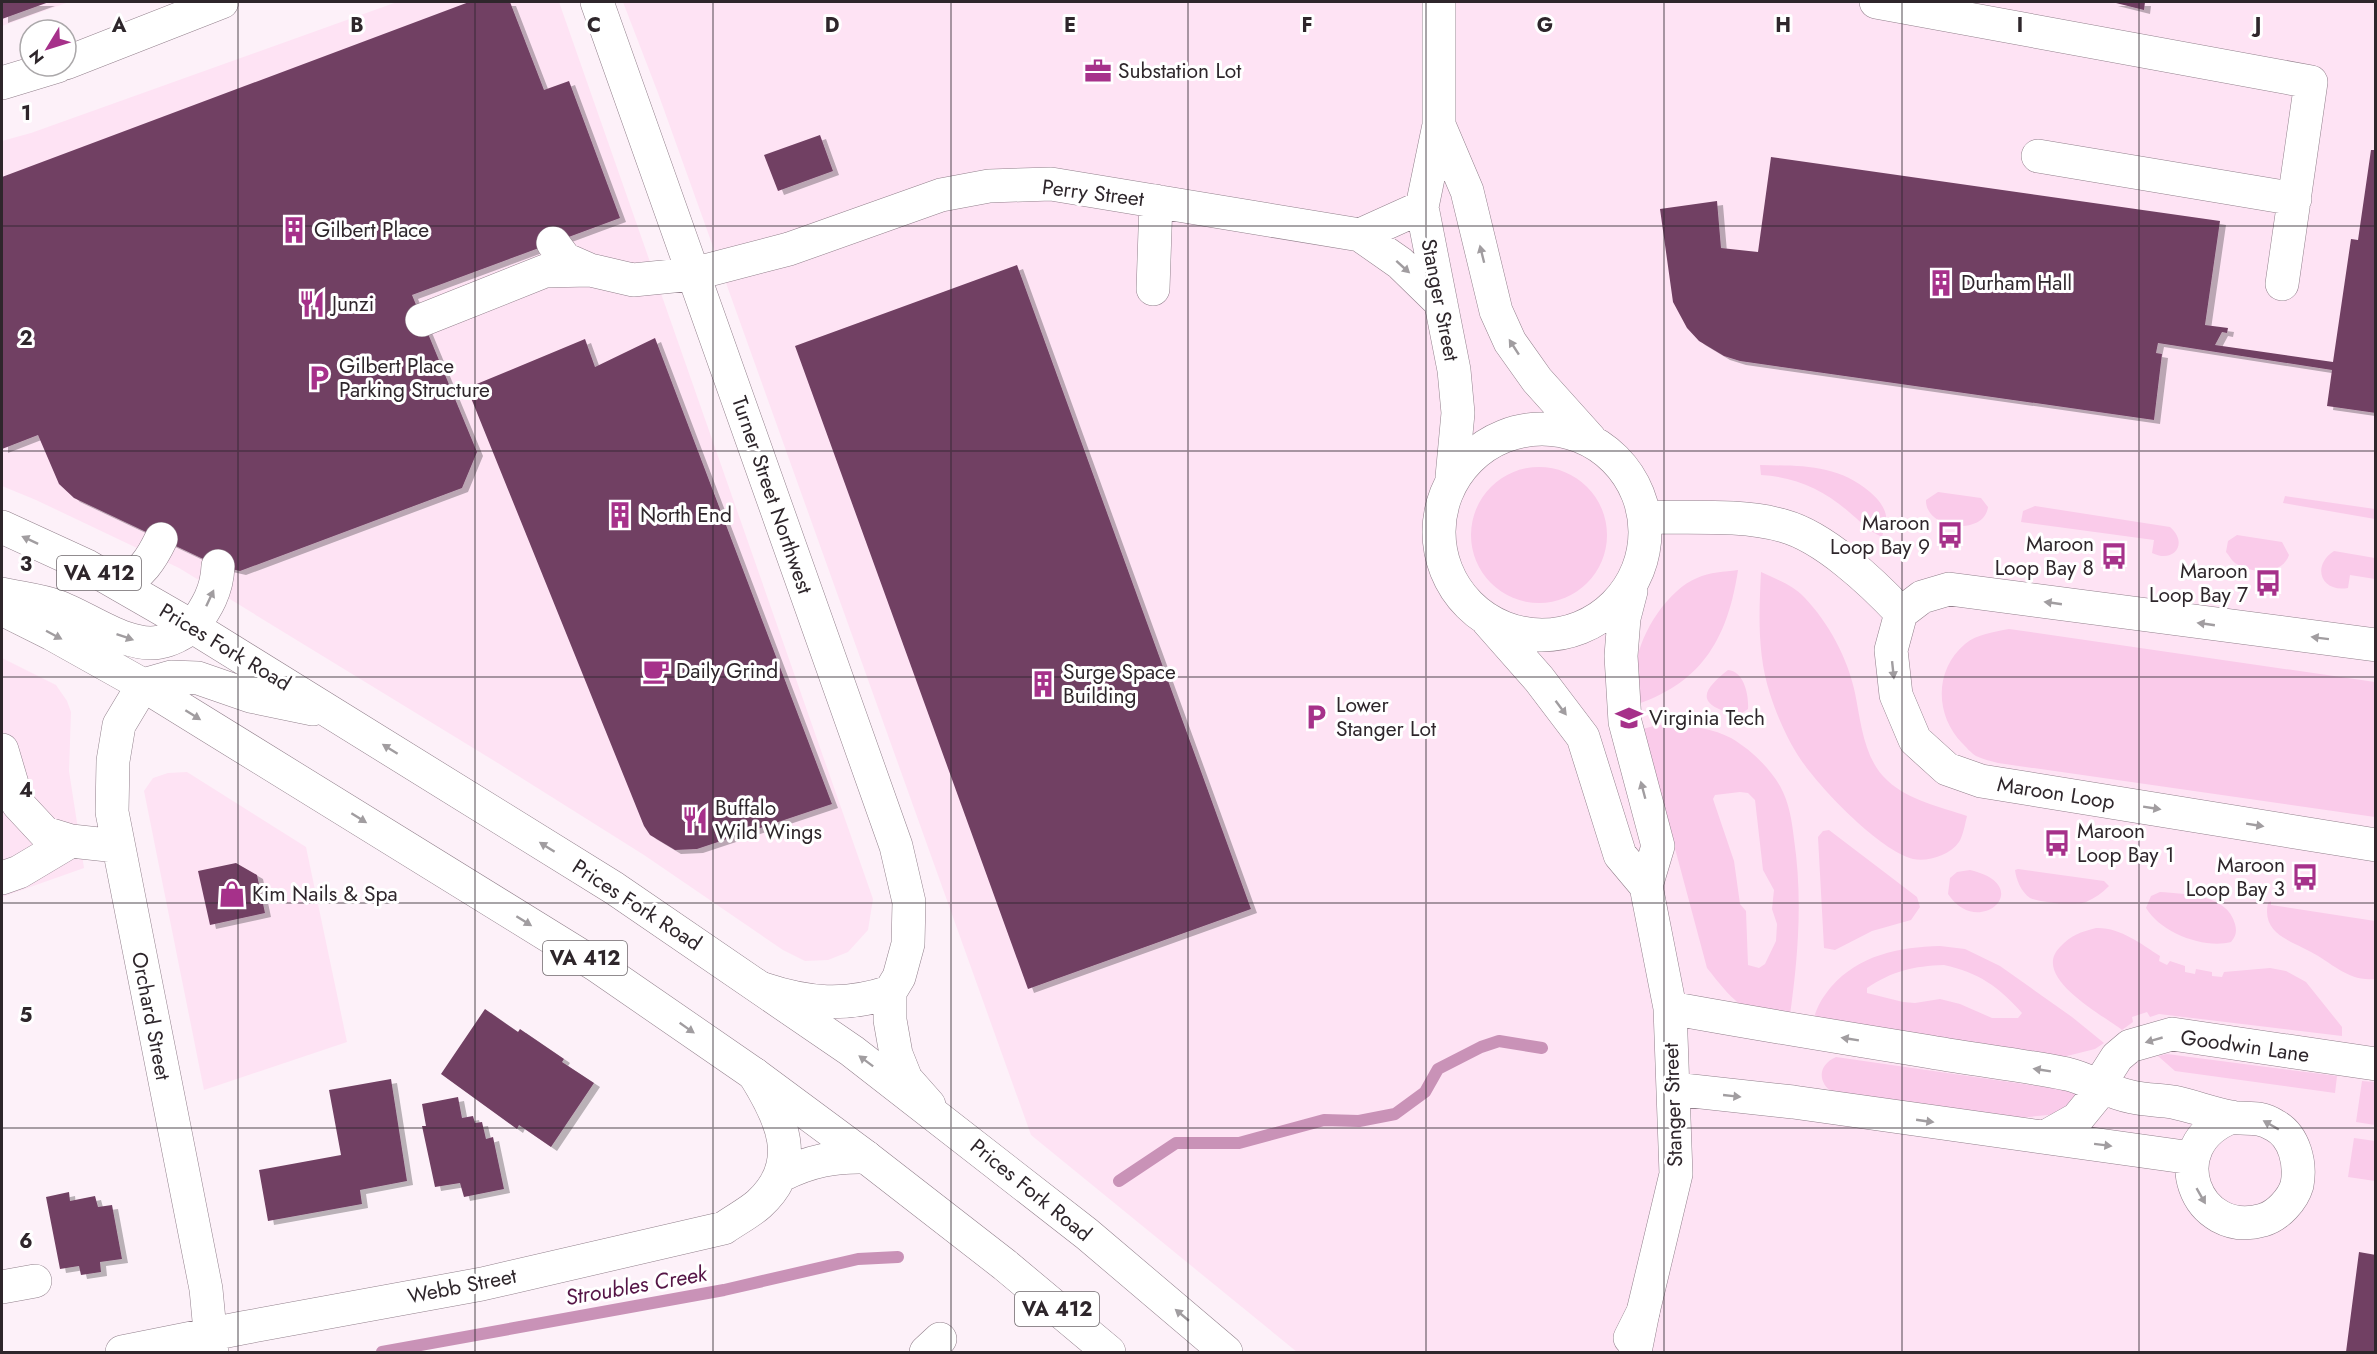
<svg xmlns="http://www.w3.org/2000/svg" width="2377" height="1354" viewBox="0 0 2377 1354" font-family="Jost,sans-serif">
	<defs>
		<filter id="shadow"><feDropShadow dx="6" dy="4" stdDeviation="0" flood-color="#0004"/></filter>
	</defs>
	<rect width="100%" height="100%" fill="#fdf1f9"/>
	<path fill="#fee3f4" d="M2,2H69L2,26Z
		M397,2H559L873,899L868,930L848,952L828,960L805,961L783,950L644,855L501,765L179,568L36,500L2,486V141L31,133Z
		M623,2H2375V1352H1297L1031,1135L658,93Z
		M2,658L56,685L67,701L71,712L69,771L84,868L2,897Z
		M187,772L306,847L347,1042L204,1090L144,791L153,778L168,773Z"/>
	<path fill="#facbea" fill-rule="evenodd" d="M1760,465C1801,466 1837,464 1870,492C1879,500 1888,510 1886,523C1885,528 1883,532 1882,537C1868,531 1860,521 1849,512C1823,489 1795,477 1761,475Z
		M1471 535a68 68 0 1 1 136 0a68 68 0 1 1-136 0Z
		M1938,492L1981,498L1988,507C1984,537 1925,529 1926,500Z
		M2285,496L2375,509V519L2283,503Z
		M2035,506L2170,527C2189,543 2174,564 2152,553L2154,540L2021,522L2023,511Z
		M2237,535L2282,542L2289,555C2282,576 2251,574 2235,563C2231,560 2229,555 2226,552L2228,541Z
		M2334,551L2375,558V579L2350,575L2348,588C2321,593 2311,566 2334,551Z
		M1738,570C1728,636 1704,681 1638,704C1638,690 1636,676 1637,662C1640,633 1669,589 1697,578C1710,572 1724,572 1738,570Z
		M1761,572C1776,579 1793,585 1804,597C1829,623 1848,659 1855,693C1861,723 1864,760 1888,781C1908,800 1941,807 1967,816C1965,824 1963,836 1959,842C1950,855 1928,862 1913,859C1879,850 1821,789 1801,760C1788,741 1777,716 1770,694C1757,654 1759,613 1761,572Z
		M2009,629L2375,682V817L1998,763C1991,761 1982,759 1976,756C1971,753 1966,747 1962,743C1935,715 1934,670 1965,644C1977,634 1994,632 2009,629Z
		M1728,670C1744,671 1749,695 1748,709L1739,715C1732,715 1727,713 1721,710C1693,699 1712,683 1728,670Z
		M1674,724C1693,726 1714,729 1731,738C1750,749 1769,767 1780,786C1789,802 1792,821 1794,839C1803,900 1798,960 1789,1022C1741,1010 1738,1007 1707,968L1643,729L1657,725ZM1740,792L1748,793L1755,800L1763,870L1774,890L1772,909L1777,924L1776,941L1765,964L1759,968L1748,965L1746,911L1740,904L1734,861L1713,799L1715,795Z
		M1829,830L1917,897L1920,907L1911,920L1872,931L1835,950L1824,948L1818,837L1823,831Z
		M2018,869L2104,881L2109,886C2102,893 2095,898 2086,902C2076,906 2040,903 2030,898C2021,892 2016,879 2015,870Z
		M1970,870C2038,886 1978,940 1948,894L1950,878L1957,872Z
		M2160,892C2186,894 2227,894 2235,924C2237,932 2236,936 2231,942C2204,949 2161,933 2146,908L2151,896Z
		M2271,901V905L2375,921V979C2349,982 2332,963 2311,952C2292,941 2261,934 2268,903Z
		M2096,928C2120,927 2141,944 2160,956L2159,961L2167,965L2170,961L2185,966V972L2195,974L2196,969L2212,972V976L2222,977L2224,972L2270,968L2286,971L2306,982L2342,1027V1036L2159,1014L2150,1017L2147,1012L2132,1017L2133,1022L2122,1030C2103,1015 2030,977 2060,947C2071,935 2081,932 2096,928Z
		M1940,946L1965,949L2000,966L2072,1017L2104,1043L2095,1049L2063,1057L1813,1024C1815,1009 1822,998 1831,987C1859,955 1899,947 1940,946ZM1944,965C1979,973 1998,986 2022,1013L2018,1018H1992L1960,1004L1940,999L1915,1003L1903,1002L1867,993V988C1892,971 1914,966 1944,965Z
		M2167,1054L2337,1076L2335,1093L2175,1071L2158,1056Z
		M1836,1057L2072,1091L2075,1094L2076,1098L2058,1114L2018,1118L1833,1093C1817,1082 1818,1065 1836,1057Z
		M2362,1081L2375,1082V1125L2356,1122Z
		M2354,1138L2375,1141V1181L2348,1177Z"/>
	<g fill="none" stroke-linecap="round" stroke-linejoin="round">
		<path stroke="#c992b7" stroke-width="12" d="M1119,1181L1176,1143H1239L1324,1120L1359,1121L1395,1114L1425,1092L1438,1069L1481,1047L1499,1041L1542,1048
			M382,1352L724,1290L858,1259L898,1257"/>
	</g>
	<path fill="#714163" filter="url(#shadow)" d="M2,2H49L2,19Z
		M469,2H510L544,90L569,81L620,218L412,295L477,452L462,488L240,571L218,566L74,498L59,484L38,435L2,449V177Z
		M2112,2H2145L2144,10Z
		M820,135L833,171L778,191L764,155Z
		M2371,150H2376V413L2327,406L2332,370L2158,343L2156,353L2162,354L2154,420L1740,361L1724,356L1699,341L1687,328L1673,302L1660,209L1717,201L1721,248L1758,252L1771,157L2220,221L2205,325L2228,328L2227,333L2222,332L2215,345L2333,362L2351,239L2358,240Z
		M1017,265L1251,909L1028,989L795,346Z
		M655,338L832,804L697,849L675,850L650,835L644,826L467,388L585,339L595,367Z
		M236,863L257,875L265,913L210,925L198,871Z
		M485,1009L518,1032L520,1029L564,1059L562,1062L594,1083L551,1147L519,1125L517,1129L441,1074Z
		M391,1079L407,1181L360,1190L362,1204L268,1221L259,1170L341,1155L329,1090Z
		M458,1097L462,1118L473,1116L475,1123L482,1122L486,1139L493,1137L504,1189L464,1197L460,1183L435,1187L422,1126H426L422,1104Z
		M69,1192L70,1201L95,1196L98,1207L112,1205L122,1259L100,1262L101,1272L81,1275L79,1266L60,1269L46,1197Z
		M2359,1252L2376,1255V1352H2346Z"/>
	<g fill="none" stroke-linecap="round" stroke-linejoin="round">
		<defs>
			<path id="minor" d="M597,2L896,846L909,902L908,944L899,977L890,992V1020L896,1054L906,1079L929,1105
				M1439,2V125L1422,207L1454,370L1458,413L1452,477
				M1876,2L2311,82L2282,284
				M66,63L222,2
				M2,83L58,66
				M1439,125L1467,191L1496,311L1510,342L1537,380L1590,439
				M2038,156L2295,199
				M1360,235L1422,207
				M553,243L565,259L590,270
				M1153,289L1156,201
				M422,320L545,271L590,270L633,280L693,274L789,249L941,195L989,186L1051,184L1360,235L1400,263L1441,303
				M1439 532a103 103 0 1 1 206 0a103 103 0 1 1-206 0Z
				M1647,517C1690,518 1743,514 1784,526C1824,537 1872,582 1901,613
				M121,585C141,574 151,560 161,539
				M1487,620L1539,679L1583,737L1620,855L1646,886
				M193,627C207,607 217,591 218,566
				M2376,645L1949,589L1922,597L1901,613L1891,650L1896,695L1915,740L1947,769L1981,781L2376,845
				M143,685L119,725L113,761L112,812L206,1289L212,1352
				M2,750L18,804L45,833L71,841L117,846
				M2,878L19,872L71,841
				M763,989C808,1004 845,1007 890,992
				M1670,1008C1757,1024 1844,1038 1931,1052C1976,1060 2022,1065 2067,1074C2089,1079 2109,1093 2132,1097C2145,1100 2159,1100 2173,1102C2192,1106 2211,1113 2230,1117C2247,1120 2258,1115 2274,1125C2295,1136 2301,1164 2297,1185C2293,1199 2278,1216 2263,1220C2196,1240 2159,1145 2232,1117
				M1674,1089L1793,1102L2192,1158
				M2045,1137L2077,1119L2095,1097L2099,1085L2117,1057L2130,1046L2172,1034L2376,1064
				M782,1175C810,1161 835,1156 866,1157
				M2,1287L35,1281
				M1630,1338L1643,1312L1676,1174L1670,1008L1646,886L1658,846L1625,722L1621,656L1624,618L1631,591
				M122,1352L242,1328L482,1284L724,1228C735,1220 749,1213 759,1204C804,1163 781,1117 754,1074
				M926,1352L940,1339"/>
			<path id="major" d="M2,527L87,566L193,627L614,888L852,1051L1087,1234L1226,1352
				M2,594C19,598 39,600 56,606C86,616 127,649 160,642C172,640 183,633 193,627
				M2,609L52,634L143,685L596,965L754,1074L866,1157L1005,1265L1109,1352
				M143,685L171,677L198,678L250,696L313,709
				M1635,1352L1643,1312"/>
		</defs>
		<use href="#minor" stroke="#92808c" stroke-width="34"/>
		<use href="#major" stroke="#92808c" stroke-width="34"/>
		<use href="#minor" stroke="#fff" stroke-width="33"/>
		<use href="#major" stroke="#fff" stroke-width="33"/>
	</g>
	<defs><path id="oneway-solid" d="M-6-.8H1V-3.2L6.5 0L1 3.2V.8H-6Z" transform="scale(1.5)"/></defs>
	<g fill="#a19da0">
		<use href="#oneway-solid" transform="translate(1482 254) rotate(-104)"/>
		<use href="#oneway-solid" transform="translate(1403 267) rotate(42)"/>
		<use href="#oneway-solid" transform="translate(1514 347) rotate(-123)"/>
		<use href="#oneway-solid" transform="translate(30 540) rotate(-155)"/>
		<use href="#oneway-solid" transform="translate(210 598) rotate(-65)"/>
		<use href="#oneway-solid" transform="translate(2053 603) rotate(-172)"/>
		<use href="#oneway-solid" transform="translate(2206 624) rotate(-172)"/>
		<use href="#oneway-solid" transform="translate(54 635) rotate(28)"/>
		<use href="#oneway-solid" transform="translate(125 637) rotate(19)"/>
		<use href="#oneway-solid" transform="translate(2320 638) rotate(-173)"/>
		<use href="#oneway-solid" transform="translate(1893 670) rotate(84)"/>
		<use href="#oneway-solid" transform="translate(1561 708) rotate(53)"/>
		<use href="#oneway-solid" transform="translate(193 715) rotate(32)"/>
		<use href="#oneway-solid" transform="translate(390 749) rotate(-148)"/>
		<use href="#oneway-solid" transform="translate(1643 790) rotate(-105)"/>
		<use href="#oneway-solid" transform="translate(2152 808) rotate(9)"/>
		<use href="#oneway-solid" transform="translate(359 818) rotate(32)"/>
		<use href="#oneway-solid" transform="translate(2255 825) rotate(9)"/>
		<use href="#oneway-solid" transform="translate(547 847) rotate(-148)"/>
		<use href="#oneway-solid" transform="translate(524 921) rotate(32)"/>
		<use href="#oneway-solid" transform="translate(687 1028) rotate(35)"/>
		<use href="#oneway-solid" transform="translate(1850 1039) rotate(-171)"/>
		<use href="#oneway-solid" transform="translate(2154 1040) rotate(164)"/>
		<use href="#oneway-solid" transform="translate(866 1061) rotate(-143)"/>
		<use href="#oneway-solid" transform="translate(2042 1070) rotate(-171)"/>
		<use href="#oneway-solid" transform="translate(1732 1096) rotate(6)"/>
		<use href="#oneway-solid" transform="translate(1925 1121) rotate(8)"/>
		<use href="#oneway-solid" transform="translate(2271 1125) rotate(-150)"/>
		<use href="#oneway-solid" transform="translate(2103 1145) rotate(7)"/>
		<use href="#oneway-solid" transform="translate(2201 1196) rotate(60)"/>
		<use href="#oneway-solid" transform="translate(1182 1315) rotate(-140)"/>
	</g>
	<path fill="none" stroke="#2e262b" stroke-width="1.5" stroke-opacity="0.55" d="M238,2V1352M475,2V1352M713,2V1352M951,2V1352M1188,2V1352M1426,2V1352M1664,2V1352M1902,2V1352M2139,2V1352M2,226H2376M2,451H2376M2,677H2376M2,903H2376M2,1128H2376"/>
	<defs>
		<symbol id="office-bare" viewBox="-9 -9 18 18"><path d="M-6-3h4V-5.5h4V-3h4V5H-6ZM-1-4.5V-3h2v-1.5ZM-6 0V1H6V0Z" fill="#a6318a" stroke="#fff" stroke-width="2.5" paint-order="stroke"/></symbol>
		<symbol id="building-bare" viewBox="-9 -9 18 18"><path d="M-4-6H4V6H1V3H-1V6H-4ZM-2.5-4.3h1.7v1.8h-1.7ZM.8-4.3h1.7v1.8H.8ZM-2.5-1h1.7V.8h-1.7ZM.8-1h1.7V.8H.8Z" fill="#a6318a" stroke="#fff" stroke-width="2.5" paint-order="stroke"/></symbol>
		<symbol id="restaurant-bare" viewBox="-9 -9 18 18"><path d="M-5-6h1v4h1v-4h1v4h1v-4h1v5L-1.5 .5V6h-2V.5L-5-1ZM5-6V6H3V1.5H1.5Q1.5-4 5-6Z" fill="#a6318a" stroke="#fff" stroke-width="2.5" paint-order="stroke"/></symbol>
		<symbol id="parking-bare" viewBox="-9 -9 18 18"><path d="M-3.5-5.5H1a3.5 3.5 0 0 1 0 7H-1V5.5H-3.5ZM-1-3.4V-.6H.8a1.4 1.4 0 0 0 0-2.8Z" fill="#a6318a" stroke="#fff" stroke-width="2.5" paint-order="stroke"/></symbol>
		<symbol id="bus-bare" viewBox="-9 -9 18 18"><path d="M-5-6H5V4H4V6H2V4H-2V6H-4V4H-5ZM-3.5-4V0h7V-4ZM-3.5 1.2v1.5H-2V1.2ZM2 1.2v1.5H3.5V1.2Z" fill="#a6318a" stroke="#fff" stroke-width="2.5" paint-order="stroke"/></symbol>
		<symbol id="cafe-bare" viewBox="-9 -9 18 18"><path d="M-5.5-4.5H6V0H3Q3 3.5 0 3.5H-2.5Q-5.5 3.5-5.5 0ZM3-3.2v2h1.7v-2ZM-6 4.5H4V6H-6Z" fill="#a6318a" stroke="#fff" stroke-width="2.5" paint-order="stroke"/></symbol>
		<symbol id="university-bare" viewBox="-9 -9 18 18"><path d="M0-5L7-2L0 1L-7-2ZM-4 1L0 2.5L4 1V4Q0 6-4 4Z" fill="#a6318a" stroke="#fff" stroke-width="2.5" paint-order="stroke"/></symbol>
		<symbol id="shop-bare" viewBox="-9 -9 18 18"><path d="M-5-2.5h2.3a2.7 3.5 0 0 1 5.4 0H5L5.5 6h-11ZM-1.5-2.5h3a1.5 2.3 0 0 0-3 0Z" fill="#a6318a" stroke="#fff" stroke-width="2.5" paint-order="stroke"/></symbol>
	</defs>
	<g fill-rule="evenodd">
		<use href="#office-bare" x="1079" y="52" width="38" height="38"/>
		<use href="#building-bare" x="275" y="211" width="38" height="38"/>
		<use href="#building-bare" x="1922" y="264" width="38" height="38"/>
		<use href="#restaurant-bare" x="293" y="285" width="38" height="38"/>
		<use href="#parking-bare" x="300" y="359" width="38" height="38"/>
		<use href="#building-bare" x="601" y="496" width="38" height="38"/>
		<use href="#bus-bare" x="1931" y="516" width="38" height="38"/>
		<use href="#bus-bare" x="2095" y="537" width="38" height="38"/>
		<use href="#bus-bare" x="2249" y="564" width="38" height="38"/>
		<use href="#cafe-bare" x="637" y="652" width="38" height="38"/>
		<use href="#building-bare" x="1024" y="665" width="38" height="38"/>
		<use href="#parking-bare" x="1297" y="698" width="38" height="38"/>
		<use href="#university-bare" x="1610" y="699" width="38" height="38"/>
		<use href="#restaurant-bare" x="676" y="801" width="38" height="38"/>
		<use href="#bus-bare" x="2038" y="824" width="38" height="38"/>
		<use href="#bus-bare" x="2286" y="858" width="38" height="38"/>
		<use href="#shop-bare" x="213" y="875" width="38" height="38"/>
	</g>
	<g text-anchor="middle" stroke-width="6" stroke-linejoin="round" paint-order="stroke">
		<g fill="#fff" stroke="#6d676b" stroke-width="1.5">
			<rect x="57" y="556" width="84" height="34" rx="4.5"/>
			<rect x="543" y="941" width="84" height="34" rx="4.5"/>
			<rect x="1015" y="1292" width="84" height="34" rx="4.5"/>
		</g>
		<g font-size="20" font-weight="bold" fill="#2e262b">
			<text x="99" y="580">VA 412</text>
			<text x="585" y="965">VA 412</text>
			<text x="1057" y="1316">VA 412</text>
		</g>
		<g font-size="21" fill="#2e262b" stroke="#fff" text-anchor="start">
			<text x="1118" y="78">Substation Lot</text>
			<text x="314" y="237">Gilbert Place</text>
			<text x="1961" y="290">Durham Hall</text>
			<text x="332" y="311">Junzi</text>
			<text x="339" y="373">Gilbert Place<tspan x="339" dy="24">Parking Structure</tspan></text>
			<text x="640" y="522">North End</text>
			<text x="1930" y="530" text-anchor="end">Maroon<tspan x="1930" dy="24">Loop Bay 9</tspan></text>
			<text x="2094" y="551" text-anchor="end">Maroon<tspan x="2094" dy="24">Loop Bay 8</tspan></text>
			<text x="2248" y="578" text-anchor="end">Maroon<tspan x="2248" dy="24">Loop Bay 7</tspan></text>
			<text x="676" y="678">Daily Grind</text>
			<text x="1063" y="679">Surge Space<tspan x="1063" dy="24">Building</tspan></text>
			<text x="1336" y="712">Lower<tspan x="1336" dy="24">Stanger Lot</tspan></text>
			<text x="1649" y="725">Virginia Tech</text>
			<text x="715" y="815">Buffalo<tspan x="715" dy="24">Wild Wings</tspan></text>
			<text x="2077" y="838">Maroon<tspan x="2077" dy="24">Loop Bay 1</tspan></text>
			<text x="2285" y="872" text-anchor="end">Maroon<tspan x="2285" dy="24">Loop Bay 3</tspan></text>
			<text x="252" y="901">Kim Nails &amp; Spa</text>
		</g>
		<g font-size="21" fill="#2e262b" stroke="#fff">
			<text transform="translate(1093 193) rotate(7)" y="7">Perry Street</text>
			<text transform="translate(1440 300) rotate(79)" y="7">Stanger Street</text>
			<text transform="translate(772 495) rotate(71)" y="7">Turner Street Northwest</text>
			<text transform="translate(225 647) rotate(31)" y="7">Prices Fork Road</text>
			<text transform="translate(2056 793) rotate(9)" y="7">Maroon Loop</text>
			<text transform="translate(637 905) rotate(33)" y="7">Prices Fork Road</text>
			<text transform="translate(151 1016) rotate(79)" y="7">Orchard Street</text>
			<text transform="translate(2245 1046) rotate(8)" y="7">Goodwin Lane</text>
			<text transform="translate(1673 1105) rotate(-92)" y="7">Stanger Street</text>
			<text transform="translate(1031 1190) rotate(39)" y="7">Prices Fork Road</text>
			<text transform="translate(462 1286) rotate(-11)" y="7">Webb Street</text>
		</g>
		<g font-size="22" font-style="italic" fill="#551546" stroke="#fff">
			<text transform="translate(636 1285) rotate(-10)" y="8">Stroubles Creek</text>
		</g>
	</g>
	<g font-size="20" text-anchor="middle" font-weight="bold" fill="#2e262b" stroke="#fff" stroke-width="6" stroke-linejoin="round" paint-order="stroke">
		<text x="119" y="32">A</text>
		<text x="357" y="32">B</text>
		<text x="594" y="32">C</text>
		<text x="832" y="32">D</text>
		<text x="1070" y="32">E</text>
		<text x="1307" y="32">F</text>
		<text x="1545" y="32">G</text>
		<text x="1783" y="32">H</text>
		<text x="2020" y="32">I</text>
		<text x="2258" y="32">J</text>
		<text x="26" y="120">1</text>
		<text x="26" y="345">2</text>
		<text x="26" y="571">3</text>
		<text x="26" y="797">4</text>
		<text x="26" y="1022">5</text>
		<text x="26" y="1248">6</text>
	</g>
	<rect width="2377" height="1354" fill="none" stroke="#2e262b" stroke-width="6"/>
	<g transform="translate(48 48) rotate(232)"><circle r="28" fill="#ffffff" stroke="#aba8aa" stroke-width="1.5"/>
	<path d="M0-4.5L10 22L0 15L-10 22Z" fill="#a6318a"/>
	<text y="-9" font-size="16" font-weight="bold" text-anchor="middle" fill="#2e262b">N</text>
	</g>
</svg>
